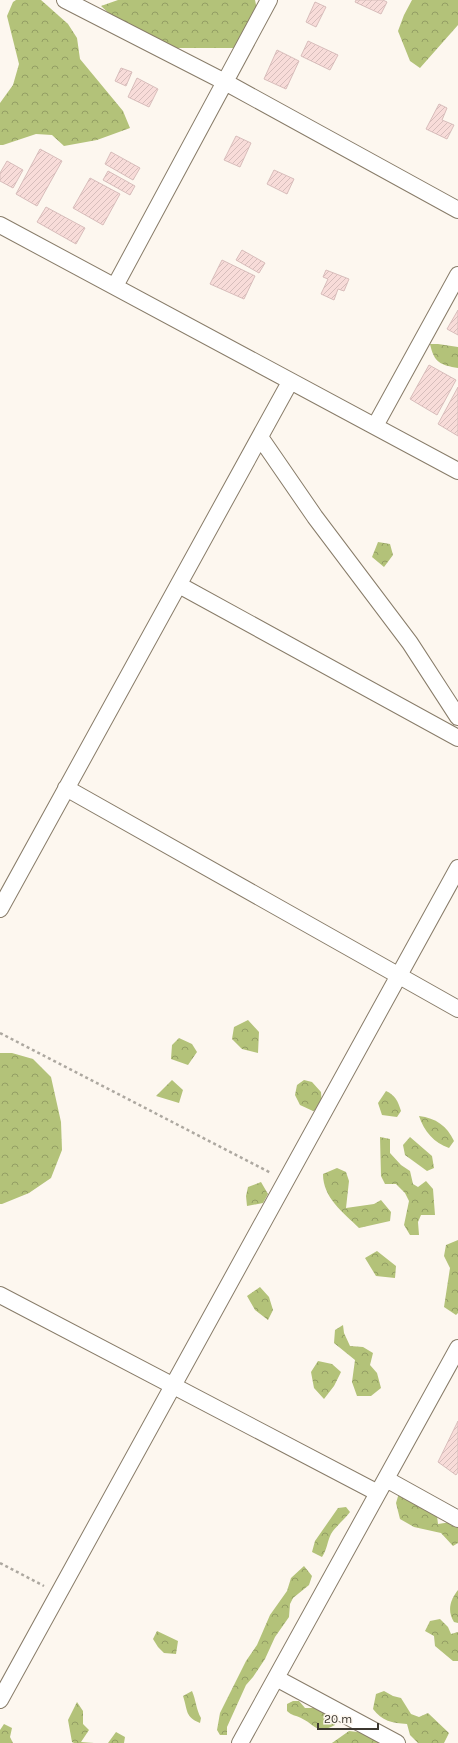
<svg xmlns="http://www.w3.org/2000/svg" width="458" height="1743" viewBox="0 0 458 1743" font-family="Karla,sans-serif">
	<defs>
		<pattern id="forest-crowns" width="20" height="18" patternUnits="userSpaceOnUse"><rect width="20" height="18" fill="#b3c279"/><path d="M2 6a3 3 0 1 1 6 0M12 15a3 3 0 1 1 6 0" fill="none" stroke="#939e64"/></pattern>
		<pattern id="building-hatch" width="6" height="6" patternUnits="userSpaceOnUse"><rect width="6" height="6" fill="#f8dcd9"/><path d="M-1 1l2-2M0 6l6-6M5 7l2-2" fill="none" stroke="#d6bdbb"/></pattern>
	</defs>
	<rect width="100%" height="100%" fill="#fdf7ef"/>
	<path fill="url(#forest-crowns)" d="M16,0H41L68,24L77,38L80,59L123,111L130,128L97,140L64,146L52,135L36,134L3,145H0V103L13,85L19,64L7,16L13,2Z
		M118,0H255L259,19L241,48H165L152,53L101,6Z
		M412,0H458V25L420,68L410,61L398,31L404,15Z
		M430,344H438L458,347V368C441,365 434,363 430,344Z
		M378,542L390,544L393,555L384,567L372,557Z
		M248,1020L259,1032L258,1053L242,1049L232,1039L234,1027Z
		M179,1038L192,1044L197,1052L188,1065L171,1059L172,1045Z
		M0,1053H12L33,1059L51,1077L61,1122L62,1150L51,1178L29,1193L2,1204H0Z
		M172,1080L183,1090L179,1103L156,1096Z
		M304,1080L312,1082L321,1092L322,1106L313,1111L300,1105L295,1095L297,1085Z
		M386,1091C395,1095 398,1101 401,1111L397,1117L382,1115L378,1103Z
		M419,1116C436,1118 447,1126 454,1141L449,1148C434,1143 424,1131 419,1116Z
		M380,1137L390,1139V1153L401,1165L410,1171L413,1184L418,1187L426,1181L433,1189L435,1215H421L418,1222L419,1235H410L404,1225L409,1201L405,1193L396,1184H385L381,1176Z
		M410,1137L432,1156L434,1168L427,1171L405,1155L403,1145Z
		M337,1168L346,1172L349,1181L346,1208L374,1204L381,1200L391,1212L390,1221L359,1228C343,1212 323,1198 323,1174Z
		M261,1182L268,1194L263,1203L247,1206L246,1196L248,1187Z
		M458,1240V1313L456,1315L444,1307L450,1268L444,1256L446,1245Z
		M377,1251L396,1266L395,1278L376,1276L365,1258Z
		M260,1287L269,1297L273,1310L268,1320L255,1310L247,1296Z
		M343,1325L344,1333L350,1346L363,1347L373,1353L370,1365L377,1373L381,1388L371,1396H357L352,1382L355,1360L334,1343L335,1330Z
		M318,1361L332,1364L341,1372L334,1386L324,1399L314,1388L311,1372Z
		M399,1493L437,1516L438,1524L451,1522L458,1525V1543L453,1546L441,1533L414,1527L400,1519L396,1503Z
		M346,1507L350,1512C344,1520 336,1526 331,1534C327,1542 327,1550 322,1557L312,1552L315,1541L338,1508Z
		M304,1566L312,1576L309,1585L293,1598L290,1604L289,1617L275,1637L265,1659L253,1677L246,1685L227,1727V1735H220L217,1730L220,1713L246,1661L257,1645L270,1615L287,1591L291,1578Z
		M458,1590V1623L454,1622C447,1611 450,1600 458,1590Z
		M440,1619L448,1627L451,1634L458,1632V1661H453L435,1646L434,1636L425,1631L430,1621Z
		M157,1631L178,1641L176,1654L164,1653L158,1647L153,1639Z
		M192,1691C196,1700 196,1709 201,1718L200,1723C185,1717 188,1711 183,1696Z
		M384,1691L393,1696L401,1698L411,1714L419,1717L428,1713L449,1733L444,1743H418L410,1735L407,1724C392,1723 382,1721 373,1709L376,1694Z
		M293,1701H299L305,1708H314L333,1716L335,1725C316,1735 316,1725 301,1718C295,1715 292,1716 287,1711V1704Z
		M77,1702L83,1711V1724L89,1730L81,1742L94,1743H74L72,1742L68,1720Z
		M4,1724L12,1728L10,1737L13,1743H0V1730Z
		M349,1731L366,1733L381,1743H332Z
		M116,1732L125,1737L124,1743H108Z"/>
	<path fill="url(#building-hatch)" stroke="#d8bdbb" d="M356,0H383L387,2L381,14L355,2Z
		M315,2L326,7L316,27L306,22Z
		M308,41L338,55L330,70L301,56Z
		M277,50L299,61L286,89L264,79Z
		M121,68L132,72L126,86L115,81Z
		M137,78L158,89L149,107L128,97Z
		M439,104L447,108L442,120L454,125L447,139L426,129Z
		M236,136L251,143L240,167L224,160Z
		M40,149L62,161L37,206L16,194Z
		M111,152L140,168L133,180L105,164Z
		M7,161L23,170L13,188L0,181V173Z
		M274,170L294,179L287,194L267,184Z
		M108,171L135,186L130,195L103,180Z
		M90,178L120,194L103,225L73,208Z
		M46,207L85,228L76,244L37,222Z
		M242,250L265,263L259,273L236,260Z
		M222,260L255,276L244,299L210,284Z
		M326,270L349,279L344,291L338,289L334,300L321,294L328,279L323,277Z
		M458,310V335L447,329Z
		M429,365L456,380L437,415L410,399Z
		M458,387V436L438,424Z
		M458,1421V1472L456,1475L438,1462Z"/>
	<g fill="none" stroke-linecap="round" stroke-linejoin="round">
		<defs>
			<path id="street" d="M65,0L225,82L458,210
				M0,225L458,471
				M115,286L269,0
				M375,426L458,275
				M260,437L315,517L410,643L458,717
				M179,585L458,738
				M66,788L458,1009
				M0,909L290,382
				M0,1295L378,1493
				M386,1479L458,1519
				M276,1678L397,1743
				M0,1700L458,868
				M240,1743L458,1348"/>
		</defs>
		<use href="#street" stroke="#887c69" stroke-width="18"/>
		<path stroke="#ada8a0" stroke-width="2.5" stroke-dasharray="3 3" stroke-linecap="butt" d="M0,1033L271,1173
			M0,1563L44,1586"/>
		<use href="#street" stroke="#fff" stroke-width="16"/>
	</g>
	<path d="M318 1723v6h60v-6" fill="none" stroke="#3c372f" stroke-width="2"/>
	<text x="324" y="1723" font-size="12" fill="#3c372f" stroke="#fdf7ef" stroke-width="3" paint-order="stroke">20 m</text>
</svg>
